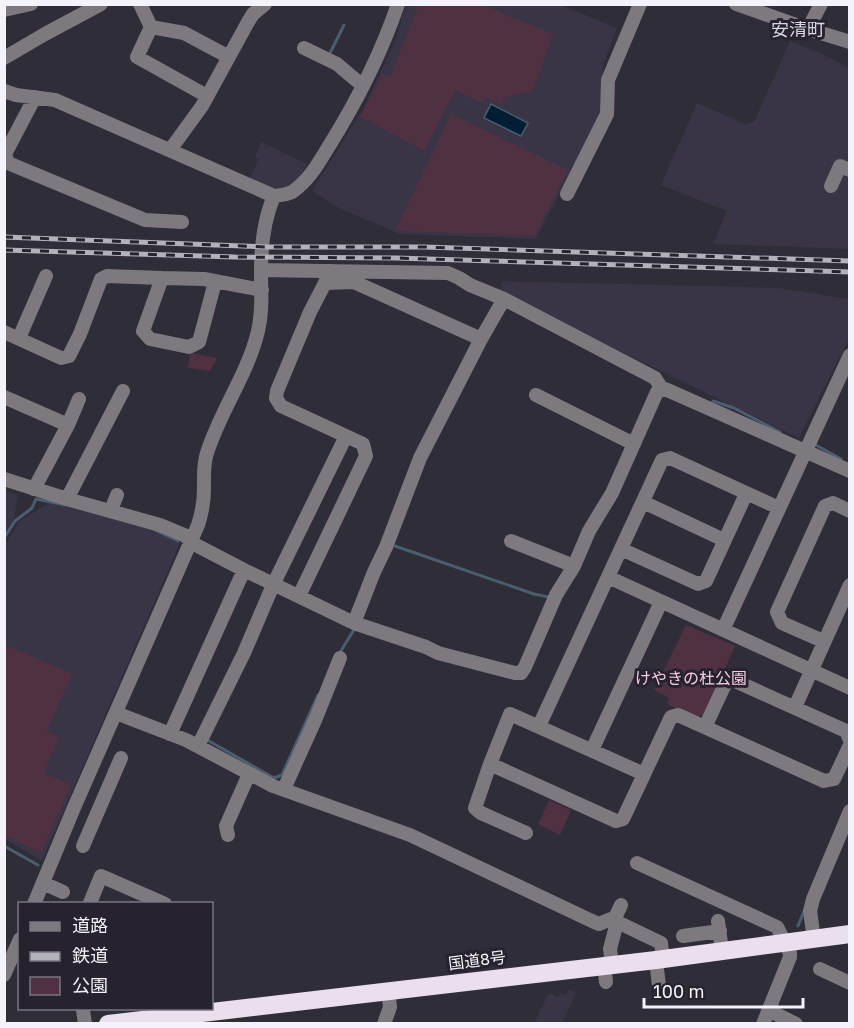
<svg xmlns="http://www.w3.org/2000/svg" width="854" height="1028" viewBox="0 0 854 1028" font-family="'Golos Text','Noto Sans JP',sans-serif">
	<rect width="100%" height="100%" fill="#2f2d38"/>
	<path fill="#393546" d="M406,5H561L617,28L603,65L601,112L536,239L400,234L339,208L312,191L364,108L395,41Z
		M790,41L820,53L849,68V249L713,244L727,211L661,185L697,103L745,124L754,122Z
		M261,142L307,164L298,179L289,186L281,188H269L249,180L259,159L255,156Z
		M502,281L779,288L849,299V339L799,438L499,293Z
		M5,490L18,495L14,519L5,533Z
		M52,501L152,528L180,543L42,861L5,839V545L20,521Z
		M569,989L576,993L562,1023H534L549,993L558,997L561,993L566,995Z"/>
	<path fill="#503142" d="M419,5H483L553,34L533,91L506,97L501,105L485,97L482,103L455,90L424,151L360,116L383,74L390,77Z
		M451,114L568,170L535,236L399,231L396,229Z
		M190,353L217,358L210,371L188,368Z
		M686,625L735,646L705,714L696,718L667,704L669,698L654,690Z
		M4,644L72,674L47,731L59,737L44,773L71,785L41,853L5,835Z
		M549,800L571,810L560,835L538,824Z"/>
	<path fill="#011e34" stroke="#4a5e6f" stroke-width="1.5" d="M491,104L528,123L521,136L484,118Z"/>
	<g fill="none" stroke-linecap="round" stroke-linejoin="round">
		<path stroke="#4a5e6f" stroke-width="3" d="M329,55L344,25
			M713,401L734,408L780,432
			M814,444L841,459
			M155,530L178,541
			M4,538L15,521L32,508L36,499L66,505
			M395,546L534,594L548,597
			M339,654L355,628
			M209,741L274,778L282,775L318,695
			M4,846L38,865
			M798,926L804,911"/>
		<path stroke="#7d797e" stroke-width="14" d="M140,4L151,27L184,33L229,57
			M736,4L808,29L850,42
			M4,10L31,4
			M151,27L137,57L207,96
			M808,29L821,4
			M304,48L337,64L363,86
			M4,58L45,34L101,4
			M4,91L16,95L55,100L274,196C280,195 286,195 292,192C309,181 319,162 329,146C357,101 381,54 398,4
			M35,97L5,154L8,163L145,220L182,222
			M170,150L202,106L248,22L253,14L265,4
			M831,186L840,166L850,170
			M567,194L607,114L608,80L640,4
			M261,270L448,273L459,278L470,285L504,299L481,339L420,458L386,547L374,572L354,623
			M329,271L325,283L310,312L277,391L276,398L281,406L346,436
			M215,282L199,342L189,347L150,339L143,331L162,278L204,279L262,290
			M325,283L354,282L481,339
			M504,299L655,378L662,389H665L850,471
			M4,332L61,358L69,356L80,334L101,279L107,276L162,278
			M19,338L46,276
			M536,395L634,444
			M4,397L68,425
			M4,479L67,499L160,525L184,535L194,544L244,570L354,623L426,647L438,653L515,673H521L525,667L556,595L574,566L589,531L612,493L657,392L662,389
			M34,489L68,425L79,399
			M67,499L123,391
			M643,502L724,540
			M111,510L117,495
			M511,541L574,566
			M621,549L698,584L706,581L746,494
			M608,577L850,688
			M723,630L850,355
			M823,641L782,623L777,612L825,506L833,503L850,511
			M795,707L850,585
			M116,713L186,740L273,786L410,835L592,921L599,924L611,919L661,943L663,959
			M539,726L662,460L670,458L779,508
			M705,727L726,682L733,680L846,731L850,740
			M170,734L244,570
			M198,746L244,653L273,585L346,436L363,444L366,456L299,596
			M592,750L661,602
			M490,764L616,821L623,819L671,717L678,715L824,781L834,779L850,745
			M284,789L316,718L340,658
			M526,833L481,813L475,808L490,764L510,714L644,774
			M228,835L226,826L249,774
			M83,846L121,758
			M637,863L777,927L790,953V957L763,1024
			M43,883L63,892
			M90,903L101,876L165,904
			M34,904L73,810L198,525C202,513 204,502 204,489C204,477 203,465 207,453C220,411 248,374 258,331C263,311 261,292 261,272C261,246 264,219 274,196
			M614,920L621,905
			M718,921L722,951
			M683,936L720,931
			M814,939L810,911L813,899L850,811
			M656,960L659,986
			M604,965L606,982
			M612,965L610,949L617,922
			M820,969L850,983
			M4,975L20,939
			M83,1010L85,1024
			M768,1010L796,1024
			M384,1024L390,1007L388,990"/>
		<path stroke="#eadfec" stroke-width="18" d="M108,1024L656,960L850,934"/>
		<defs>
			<path id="rail" d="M4,237L268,247H424L850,261
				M4,250L235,257L396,258L850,272"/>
		</defs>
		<use href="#rail" stroke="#b3b1ba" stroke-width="5"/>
		<use href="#rail" stroke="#26232e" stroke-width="3" stroke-dasharray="9" stroke-linecap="butt"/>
	</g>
	<g text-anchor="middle" stroke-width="6" stroke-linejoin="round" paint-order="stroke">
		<g font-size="16" fill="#f9cbe3" stroke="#26232e">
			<text x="691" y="684">けやきの杜公園</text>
		</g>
		<g font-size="16" fill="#f4f2fa" stroke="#26232e">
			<text transform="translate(477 960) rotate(-7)" y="6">国道8号</text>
		</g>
		<g font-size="18" fill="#d8d5e4" stroke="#26232e">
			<text x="798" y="36">安清町</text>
		</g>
	</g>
	<rect width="854" height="1028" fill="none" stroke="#f4f2fa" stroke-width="12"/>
	<rect x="18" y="902" width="195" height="108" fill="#26232e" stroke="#787680" stroke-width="1.5"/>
	<rect x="30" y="922" width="30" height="9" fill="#7d797e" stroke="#787680" stroke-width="1.5"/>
	<text x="72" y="932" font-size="18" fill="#f4f2fa">道路</text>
	<rect x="30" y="952" width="30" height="9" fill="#b3b1ba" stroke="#787680" stroke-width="1.5"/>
	<text x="72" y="962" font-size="18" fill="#f4f2fa">鉄道</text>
	<rect x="30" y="977" width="30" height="18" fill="#503142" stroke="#787680" stroke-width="1.5"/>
	<text x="72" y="992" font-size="18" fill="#f4f2fa">公園</text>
	<path d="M644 998v9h159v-9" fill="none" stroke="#f4f2fa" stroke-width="3"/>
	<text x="653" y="998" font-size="18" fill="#f4f2fa" stroke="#26232e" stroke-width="4.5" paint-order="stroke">100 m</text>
</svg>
